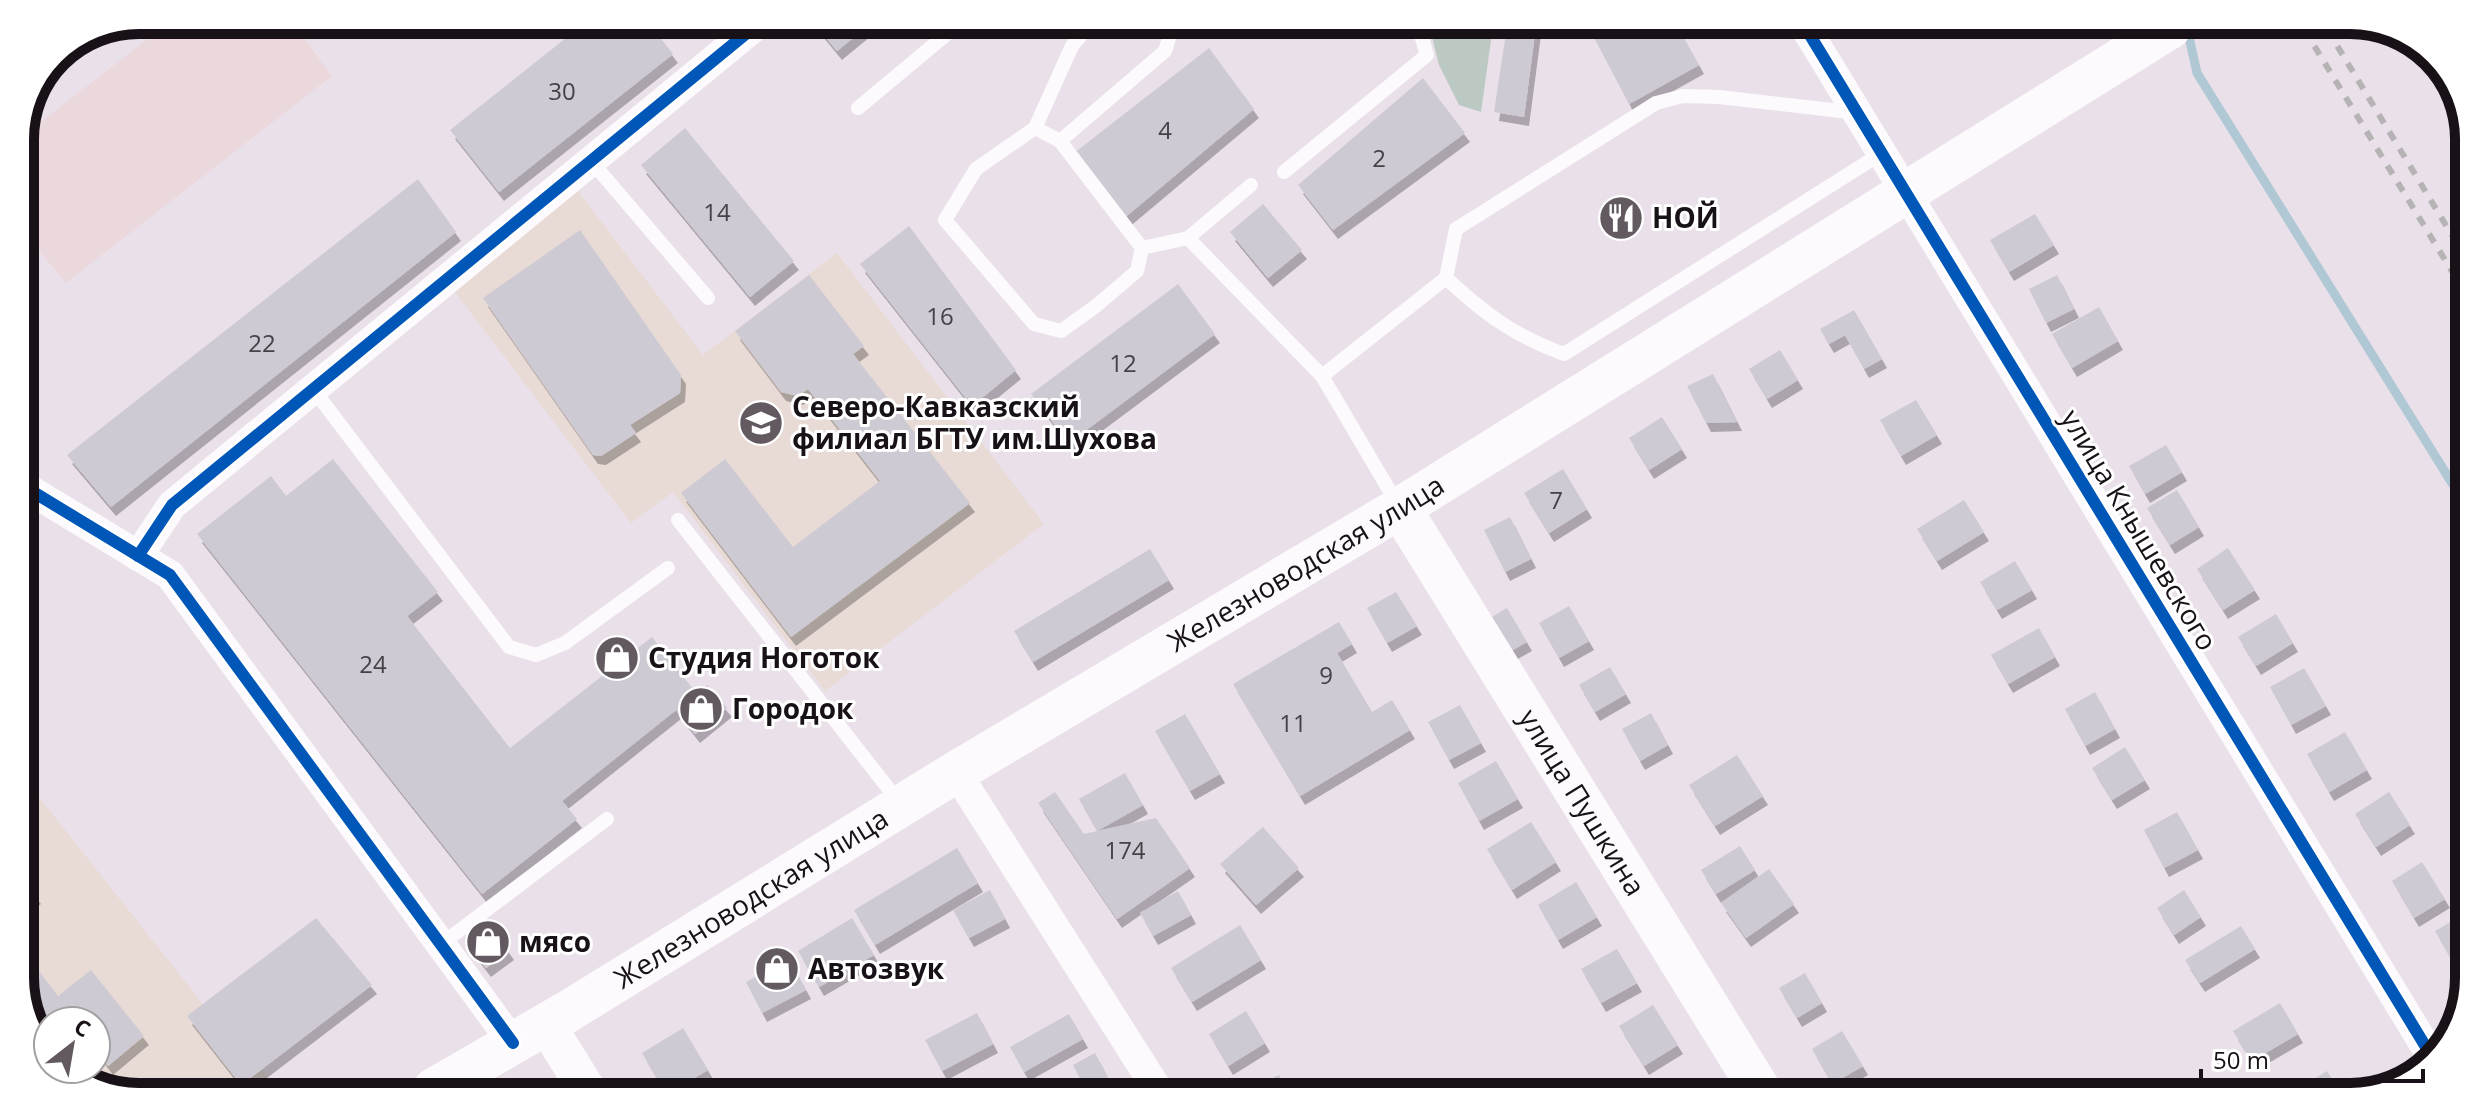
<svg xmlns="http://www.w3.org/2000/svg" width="2489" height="1117" font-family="'Open Sans',sans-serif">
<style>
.industrial{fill:#ebd8dc}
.education{fill:#e8dad5}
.forest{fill:#bbc9c2}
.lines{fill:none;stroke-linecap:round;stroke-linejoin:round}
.stream{stroke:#afc8d3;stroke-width:9}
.building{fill:#cecad3;filter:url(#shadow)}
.service{stroke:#fcfafc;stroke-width:14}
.minor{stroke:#fcfafc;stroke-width:30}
.tertiary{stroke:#fcfafc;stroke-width:38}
.secondary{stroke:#fcfafc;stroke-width:42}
.rail{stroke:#b6b3b5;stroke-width:6;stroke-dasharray:10 10;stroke-linecap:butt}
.cycleway-casing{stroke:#fff;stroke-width:17}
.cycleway{stroke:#0057b8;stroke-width:12}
.labels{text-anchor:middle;stroke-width:6;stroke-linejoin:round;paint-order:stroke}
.number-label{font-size:24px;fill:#464047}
.poi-label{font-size:28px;font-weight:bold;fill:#181117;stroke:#fff;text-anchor:start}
.street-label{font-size:28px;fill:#181117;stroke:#fff}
.rim{fill:none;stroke:#181117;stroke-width:10}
</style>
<defs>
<filter id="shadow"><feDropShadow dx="5" dy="9" stdDeviation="0" flood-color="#0004"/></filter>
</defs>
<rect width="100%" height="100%" fill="#eae0ea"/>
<polygon class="industrial" points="172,20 292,21 332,76 66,283 20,228 20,138"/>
<g class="education">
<polygon points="578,191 703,355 837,253 1044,524 825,691 673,492 631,523 451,287"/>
<polygon points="20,773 203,1004 187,1016 241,1085 262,1070 274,1087 93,1088 70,1069 96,1069 96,1021 48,1021 48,1051 40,1045 20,986"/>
</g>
<polygon class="forest" points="1429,25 1493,26 1481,112 1459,105 1439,65"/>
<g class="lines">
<polyline class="stream" points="2187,28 2197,73 2465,504"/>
</g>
<g class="building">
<polygon points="562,22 648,22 673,54 499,192 450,130 571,34"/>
<polygon points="814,23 871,23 837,51"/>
<polygon points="1507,26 1536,26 1524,117 1494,112"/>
<polygon points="1588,26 1677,26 1699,65 1629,104"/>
<polygon points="1209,48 1254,109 1122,220 1074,153"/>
<polygon points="1423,78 1465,133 1333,230 1298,185"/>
<polygon points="685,128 794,261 750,297 641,165"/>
<polygon points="418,179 456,232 111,507 67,455"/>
<polygon points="1263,204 1302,250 1268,278 1230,232"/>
<polygon points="2035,214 2054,245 2009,272 1990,240"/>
<polygon points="909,226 1016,370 972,406 860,264"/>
<polygon points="580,230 681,375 680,393 630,425 636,433 601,456 593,455 483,298"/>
<polygon points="20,269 29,280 20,286"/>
<polygon points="809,275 864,346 853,354 970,503 791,637 681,493 725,459 793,547 880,481 808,389 798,396 781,392 735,331"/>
<polygon points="2057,275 2074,309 2046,323 2029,289"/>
<polygon points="1178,284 1215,334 1069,443 1031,394"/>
<polygon points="2099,307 2118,341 2072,368 2052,334"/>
<polygon points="1854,310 1882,359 1864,369 1845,335 1829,344 1820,329"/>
<polygon points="1780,350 1798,380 1767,399 1749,369"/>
<polygon points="1713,374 1737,422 1706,423 1687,386"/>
<polygon points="1916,400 1937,435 1901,456 1880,420"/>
<polygon points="1662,417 1682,449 1649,470 1629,438"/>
<polygon points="2166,445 2182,472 2145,494 2129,466"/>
<polygon points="333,459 438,592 407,616 510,748 652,637 697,694 707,685 727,708 695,734 676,710 562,801 577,819 482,894 197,534 271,476 286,496"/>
<polygon points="1563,469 1587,509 1549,533 1524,493"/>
<polygon points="2177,490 2199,527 2170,545 2147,508"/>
<polygon points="1964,500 1984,532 1937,561 1917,529"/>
<polygon points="1510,517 1531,559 1505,572 1484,530"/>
<polygon points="2228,548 2255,590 2223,610 2197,569"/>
<polygon points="1150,549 1169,580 1033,662 1014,631"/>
<polygon points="2015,561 2032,590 1997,610 1980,582"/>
<polygon points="1396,592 1417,626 1387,643 1367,608"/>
<polygon points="1569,606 1589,641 1559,658 1539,623"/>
<polygon points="1507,608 1527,642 1511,651 1492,617"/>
<polygon points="2276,614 2293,643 2256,666 2238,637"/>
<polygon points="1339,622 1352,644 1337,653 1372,712 1392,700 1410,730 1300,796 1233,684"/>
<polygon points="2039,628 2055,657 2008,684 1991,655"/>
<polygon points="1610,667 1626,694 1595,712 1579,685"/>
<polygon points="2304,668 2326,706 2291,725 2270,687"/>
<polygon points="2095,692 2115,729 2085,746 2065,709"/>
<polygon points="1460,705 1481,743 1449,760 1428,722"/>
<polygon points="1651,713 1668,745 1640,761 1622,729"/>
<polygon points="1185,714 1220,774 1190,791 1155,731"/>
<polygon points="2345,732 2367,770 2329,792 2307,754"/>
<polygon points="2125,747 2145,780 2112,800 2092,768"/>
<polygon points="1737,755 1763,796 1715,826 1689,785"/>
<polygon points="1496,761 1518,799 1479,821 1458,783"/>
<polygon points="1125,773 1143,805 1097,831 1079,799"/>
<polygon points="1055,792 1084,834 1156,818 1190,868 1117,919 1038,803"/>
<polygon points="2389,792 2410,825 2376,847 2355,814"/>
<polygon points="2177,812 2198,850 2164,868 2144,830"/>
<polygon points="1531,822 1556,862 1512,890 1487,849"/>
<polygon points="1263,827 1299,868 1256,905 1220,864"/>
<polygon points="1740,846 1755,870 1716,894 1701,870"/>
<polygon points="957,848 978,883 875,945 854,910"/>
<polygon points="2422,862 2445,899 2414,918 2392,881"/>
<polygon points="1769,869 1794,904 1746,938 1721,903"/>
<polygon points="20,875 36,895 20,908"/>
<polygon points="1576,882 1597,917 1558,940 1538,905"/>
<polygon points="990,890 1005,919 969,938 953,910"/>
<polygon points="2184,890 2201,917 2174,935 2157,908"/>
<polygon points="1178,891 1191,915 1153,936 1140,913"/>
<polygon points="2461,916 2460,955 2452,960 2435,931"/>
<polygon points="316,918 372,985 241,1085 187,1016"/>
<polygon points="852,918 874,955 819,987 798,951"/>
<polygon points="489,923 509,951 486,968 465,941"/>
<polygon points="1240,925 1261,960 1192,1002 1171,968"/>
<polygon points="2241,926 2255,949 2200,983 2185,960"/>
<polygon points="20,946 58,996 91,970 144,1036 108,1066 96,1050 96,1021 72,1021 65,1011 53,1021 48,1021 48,1025 37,1035 20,986"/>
<polygon points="1617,949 1637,983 1601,1003 1581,969"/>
<polygon points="789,959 806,990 762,1013 746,982"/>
<polygon points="1805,973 1822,1003 1797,1018 1779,988"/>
<polygon points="2280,1003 2298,1034 2252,1061 2233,1031"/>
<polygon points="1653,1005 1678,1045 1644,1066 1619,1026"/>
<polygon points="1246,1011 1265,1043 1228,1066 1209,1034"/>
<polygon points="977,1013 993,1044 942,1071 925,1040"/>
<polygon points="1069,1014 1083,1039 1024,1072 1010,1047"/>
<polygon points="683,1028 708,1070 674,1090 664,1090 642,1053"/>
<polygon points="1842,1031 1863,1066 1832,1084 1812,1049"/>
<polygon points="1095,1053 1110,1082 1087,1092 1073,1065"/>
<polygon points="2327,1071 2344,1097 2296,1097 2293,1092"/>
<polygon points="1279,1075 1288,1093 1245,1092"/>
<polygon points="1888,1084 1894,1095 1869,1095"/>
</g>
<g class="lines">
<g class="service">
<polyline points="170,20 172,22"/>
<polyline points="858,108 960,23"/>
<polygon points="1035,128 1060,141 1142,248 1137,271 1096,306 1061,331 1034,324 945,220 976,169"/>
<polyline points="1035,128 1072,46 1091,24"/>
<polyline points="1060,141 1165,51 1172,29 1167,24"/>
<polyline points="591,161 708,298"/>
<polyline points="1284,172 1427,55 1418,25"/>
<polyline points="1188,238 1322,376 1398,505"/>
<polyline points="1142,248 1188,238 1251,185"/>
<path d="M1446,278C1486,315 1513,335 1564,354L1882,153"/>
<polyline points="1322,376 1446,278 1456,229 1656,103 1683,96 1719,97 1858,113"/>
<polyline points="313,389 509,647 536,655 565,643 668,568"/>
<polyline points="678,520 899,802"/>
<polyline points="440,945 607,819"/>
</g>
<g class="minor">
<polyline points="1805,27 2432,1057"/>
<polyline points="20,484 170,575 513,1043"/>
<polyline points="138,556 172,505 759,23"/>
<polyline points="956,772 1159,1092"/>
</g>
<polyline class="tertiary" points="546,1024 587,1090"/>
<g class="secondary">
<path id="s1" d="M1400,508L1763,1095"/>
<path id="s2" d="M434,1089L567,1012L956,772L1400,508L2170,28"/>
</g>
<g class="rail">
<polyline points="2304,29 2467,296"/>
<polyline points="2327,29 2467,260"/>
</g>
<g class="cycleway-casing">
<g id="cycleway">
<polyline points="1805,27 2432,1057"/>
<polyline points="20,484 170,575 513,1043"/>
<polyline points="138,556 172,505 759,23"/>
</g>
</g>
<use href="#cycleway" class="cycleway"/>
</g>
<defs>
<g id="restaurant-disc" transform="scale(2.3)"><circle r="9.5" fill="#625961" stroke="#fff"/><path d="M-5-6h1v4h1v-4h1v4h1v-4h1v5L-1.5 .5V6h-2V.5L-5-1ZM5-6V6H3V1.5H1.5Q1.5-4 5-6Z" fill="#fff"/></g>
<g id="university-disc" transform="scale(2.3)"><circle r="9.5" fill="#625961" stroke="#fff"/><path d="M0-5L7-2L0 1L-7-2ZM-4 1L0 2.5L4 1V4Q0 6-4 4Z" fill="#fff"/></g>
<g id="shop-disc" transform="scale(2.3)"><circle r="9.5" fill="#625961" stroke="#fff"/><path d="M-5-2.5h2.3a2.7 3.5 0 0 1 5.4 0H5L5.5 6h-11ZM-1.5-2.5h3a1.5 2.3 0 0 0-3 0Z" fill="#fff"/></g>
</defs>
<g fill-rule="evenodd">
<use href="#restaurant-disc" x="1621" y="218"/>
<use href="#university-disc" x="761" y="423"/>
<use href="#shop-disc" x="617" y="658"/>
<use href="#shop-disc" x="701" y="709"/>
<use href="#shop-disc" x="488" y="942"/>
<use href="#shop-disc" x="777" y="969"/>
</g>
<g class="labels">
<g class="number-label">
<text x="562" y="100">30</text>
<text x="1165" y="139">4</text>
<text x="1379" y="167">2</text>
<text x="717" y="221">14</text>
<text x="940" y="325">16</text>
<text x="262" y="352">22</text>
<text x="1123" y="372">12</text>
<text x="1556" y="509">7</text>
<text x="373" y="673">24</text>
<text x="1326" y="684">9</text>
<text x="1293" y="732">11</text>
<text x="1125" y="859">174</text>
</g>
<g class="poi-label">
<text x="1652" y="228">НОЙ</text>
<text x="792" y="417">Северо-Кавказский<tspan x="792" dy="32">филиал БГТУ им.Шухова</tspan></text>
<text x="648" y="668">Студия Ноготок</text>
<text x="732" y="719">Городок</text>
<text x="519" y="952">мясо</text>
<text x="808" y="979">Автозвук</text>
</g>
<g class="street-label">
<text transform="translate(2139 530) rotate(59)" y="10">улица Кнышевского</text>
<text dy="10" stroke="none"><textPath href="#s2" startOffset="1018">Железноводская улица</textPath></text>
<text dy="10" stroke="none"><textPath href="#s1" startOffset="346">улица Пушкина</textPath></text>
<text dy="10" stroke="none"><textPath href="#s2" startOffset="370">Железноводская улица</textPath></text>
</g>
</g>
<path d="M0 0H2489V1117H0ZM139 34H2350A105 105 0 0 1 2455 139V978A105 105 0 0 1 2350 1083H139A105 105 0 0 1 34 978V139A105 105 0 0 1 139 34Z" fill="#fff" fill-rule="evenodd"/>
<path class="rim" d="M139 34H2350A105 105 0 0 1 2455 139V978A105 105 0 0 1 2350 1083H139A105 105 0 0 1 34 978V139A105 105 0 0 1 139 34Z"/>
<g transform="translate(72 1045) rotate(31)"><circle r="38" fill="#ffffff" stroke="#a3a0a2" stroke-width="2"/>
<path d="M0-6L14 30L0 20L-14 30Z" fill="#625961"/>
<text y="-12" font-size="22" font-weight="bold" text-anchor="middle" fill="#181117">С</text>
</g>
<path d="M2201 1069v12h222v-12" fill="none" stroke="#181117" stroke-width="4"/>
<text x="2213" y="1069" font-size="24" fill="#181117" stroke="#ffffff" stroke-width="6" paint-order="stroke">50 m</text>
</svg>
